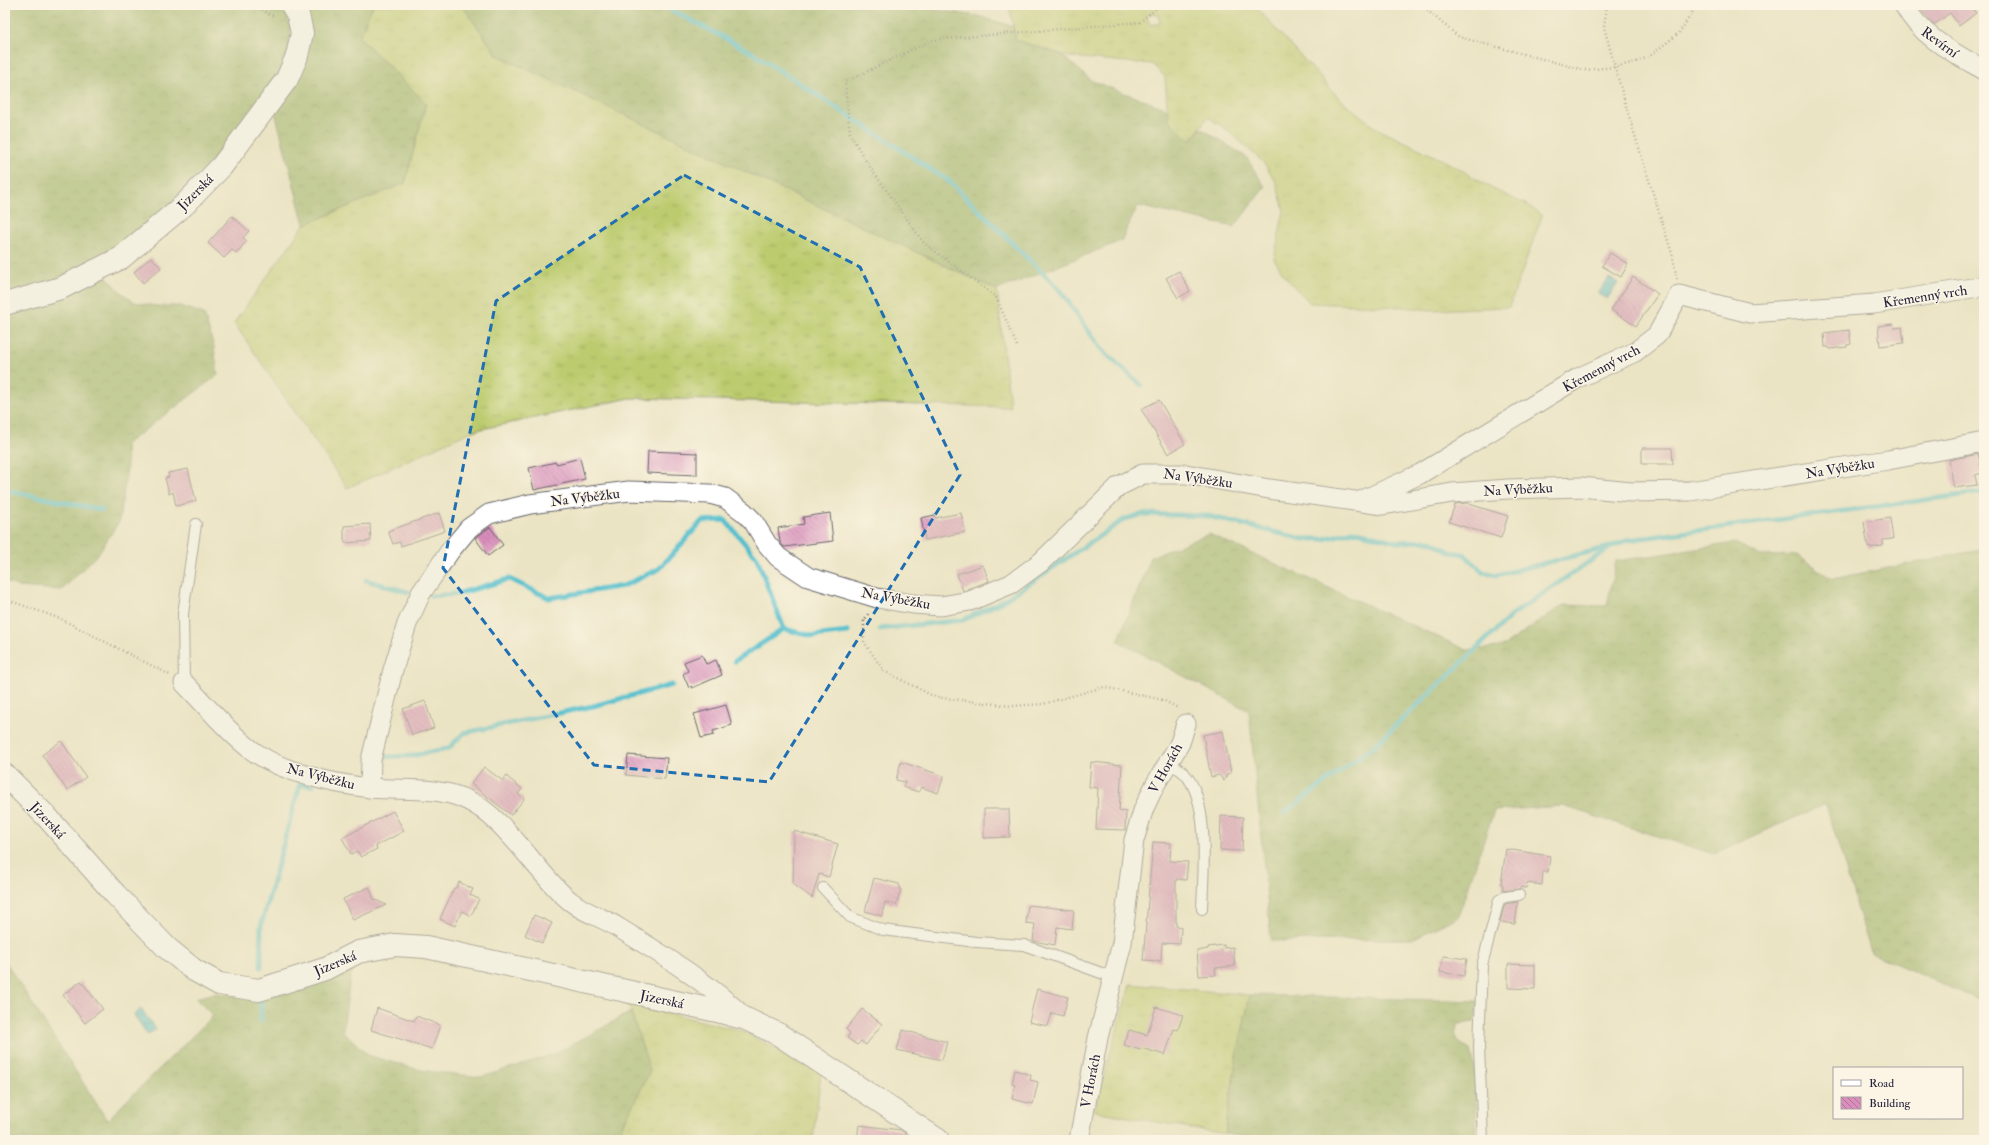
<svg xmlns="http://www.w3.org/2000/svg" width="1989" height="1145" font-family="'IM FELL Double Pica',serif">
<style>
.grass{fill:url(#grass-tufts);stroke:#6f7654;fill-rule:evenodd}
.forest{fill:url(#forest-crowns);stroke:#5c684e}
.water{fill:url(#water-waves);stroke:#3a7084}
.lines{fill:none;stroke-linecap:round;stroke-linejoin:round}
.stream{stroke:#53bfcd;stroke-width:5}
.building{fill:url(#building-back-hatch)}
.service-casing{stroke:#68666b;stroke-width:12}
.minor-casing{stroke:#68666b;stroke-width:21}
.tertiary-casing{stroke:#68666b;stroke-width:24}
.path{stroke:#68666b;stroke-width:2.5;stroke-dasharray:1 3;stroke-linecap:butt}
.service{stroke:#fff;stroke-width:10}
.minor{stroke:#fff;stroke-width:19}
.tertiary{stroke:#fff;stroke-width:22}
.marked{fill:none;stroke:#1f6fb2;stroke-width:3;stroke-dasharray:8 5;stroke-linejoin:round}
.labels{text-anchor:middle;stroke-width:3;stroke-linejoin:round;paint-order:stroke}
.street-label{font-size:14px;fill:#22223b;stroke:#fcf5e5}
</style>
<defs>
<pattern id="grass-tufts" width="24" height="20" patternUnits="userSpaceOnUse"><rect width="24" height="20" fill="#bccb6d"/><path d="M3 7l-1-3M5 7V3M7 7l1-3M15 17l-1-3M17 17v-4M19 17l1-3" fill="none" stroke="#a1ae5f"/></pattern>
<pattern id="forest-crowns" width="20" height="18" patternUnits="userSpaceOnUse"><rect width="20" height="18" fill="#95af60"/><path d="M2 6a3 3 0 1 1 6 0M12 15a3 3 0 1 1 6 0" fill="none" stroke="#798e50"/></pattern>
<pattern id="water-waves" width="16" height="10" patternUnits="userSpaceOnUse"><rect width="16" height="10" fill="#53bfcd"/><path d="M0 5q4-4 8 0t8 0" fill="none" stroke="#449ba8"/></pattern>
<pattern id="building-back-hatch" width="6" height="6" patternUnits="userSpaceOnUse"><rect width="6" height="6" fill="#d98ebc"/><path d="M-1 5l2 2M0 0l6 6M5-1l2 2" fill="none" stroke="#b0749a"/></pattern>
</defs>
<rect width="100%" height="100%" fill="#fcf5e5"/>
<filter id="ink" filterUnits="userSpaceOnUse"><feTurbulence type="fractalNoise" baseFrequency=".025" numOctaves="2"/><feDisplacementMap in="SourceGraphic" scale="8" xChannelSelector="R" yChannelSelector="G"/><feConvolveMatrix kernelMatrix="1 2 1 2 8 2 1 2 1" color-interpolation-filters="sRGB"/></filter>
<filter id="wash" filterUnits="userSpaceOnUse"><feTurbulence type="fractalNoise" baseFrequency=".012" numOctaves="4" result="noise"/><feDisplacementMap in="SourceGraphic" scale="16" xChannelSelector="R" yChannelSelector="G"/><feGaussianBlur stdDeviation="0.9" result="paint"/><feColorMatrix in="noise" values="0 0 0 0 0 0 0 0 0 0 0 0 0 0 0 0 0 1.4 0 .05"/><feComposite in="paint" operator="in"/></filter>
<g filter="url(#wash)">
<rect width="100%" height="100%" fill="#ebe4c4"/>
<g class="grass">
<polygon points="373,5 462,5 497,55 997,290 1010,407 630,398 472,431 347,488 234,323 304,225 405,183 426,103 359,37"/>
<path d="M1009,5H1254L1340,99L1376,128L1453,165L1491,188L1529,206L1542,216L1509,307L1431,310L1403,307L1310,303L1286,278L1274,259L1284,210L1276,182L1263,162L1230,132L1208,117L1190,141L1168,119L1165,77L1152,64L1070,57L1016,40ZM1151,13L1158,15L1160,23L1150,25L1147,17Z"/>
<polygon points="1130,984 1250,995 1236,1061 1225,1134 1094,1111"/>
<polygon points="628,1003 742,1031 821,1072 813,1140 615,1140 650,1071"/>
</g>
<g class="forest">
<polygon points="5,5 280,5 288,19 291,33 287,53 278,74 214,159 177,197 115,249 57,279 5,293"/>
<polygon points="304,5 373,5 359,37 426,103 405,183 304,225 275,112"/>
<polygon points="462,5 903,5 978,16 1013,26 1016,40 1062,55 1092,81 1168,109 1168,119 1190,141 1201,128 1246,157 1265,187 1234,227 1138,206 1121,241 997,290 497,55"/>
<polygon points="106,276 121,292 134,302 155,306 181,306 204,314 214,347 218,375 126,444 127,469 119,522 98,554 62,590 19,587 5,581 5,314"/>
<polygon points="1209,534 1467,650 1502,647 1563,605 1607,606 1616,561 1735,543 1761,556 1797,555 1832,579 1984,549 1984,1002 1871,953 1826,804 1713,854 1563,806 1494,811 1458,917 1412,939 1271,941 1249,711 1118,641 1151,557"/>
<polygon points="5,961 107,1120 213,1016 195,998 216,993 259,1000 329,978 356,964 350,978 343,1031 368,1055 420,1070 481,1077 552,1055 631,1012 650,1071 615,1140 5,1140"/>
<polygon points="1250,995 1480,1001 1474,1022 1459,1024 1455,1034 1457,1041 1470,1050 1475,1067 1477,1140 1265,1140 1225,1134 1236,1061"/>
</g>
<g class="water">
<polygon points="1609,278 1618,283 1607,299 1598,294"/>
<polygon points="141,1009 156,1029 148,1035 134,1015"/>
</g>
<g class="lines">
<g class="stream">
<polyline points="662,5 753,53 950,182 1060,290 1102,350 1141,385"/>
<polyline points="5,490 102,510"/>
<polyline points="366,580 408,592"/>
<polyline points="431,596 457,594 509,579 549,598 623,586 659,569 702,521 725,520 757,558 784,629 813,636 848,632"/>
<polyline points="880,629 963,620 1003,601 1125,519 1144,514 1208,516 1303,539 1324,539 1353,531 1398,542 1431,541 1450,552 1464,554 1483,572 1497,575 1610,547 1628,540 1984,492"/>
<polyline points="735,661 784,629"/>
<polyline points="379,757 411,756 449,748 464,733 593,706 672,685"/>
<polyline points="1284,813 1373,747 1512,615 1608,549"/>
<polyline points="261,967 261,926 300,784 313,786"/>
<polyline points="261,1001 261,1021"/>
</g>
</g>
<g id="blocks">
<g class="building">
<polygon points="1917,5 1970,5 1976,13 1959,26 1950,13 1934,25"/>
<polygon points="232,216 249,231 243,238 247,241 236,253 232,250 224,258 208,243"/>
<polygon points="1610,253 1628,264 1621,277 1602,266"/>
<polygon points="151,257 161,268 143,283 134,272"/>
<polygon points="1179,271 1190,291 1178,298 1166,278"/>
<polygon points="1633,277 1658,294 1636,326 1611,310"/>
<polygon points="1893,324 1894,328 1902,327 1904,343 1880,346 1878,326"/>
<polygon points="1849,330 1851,344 1847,345 1847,347 1830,349 1829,347 1825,347 1824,333"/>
<polygon points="1159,400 1185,444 1168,454 1141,409"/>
<polygon points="1642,448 1672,448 1673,464 1642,464"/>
<polygon points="648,451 697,453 697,475 647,473"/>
<polygon points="1978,454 1982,473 1975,475 1977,485 1954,488 1949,460"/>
<polygon points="580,458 585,479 534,490 529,468 556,462 557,464"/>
<polygon points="188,469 196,501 176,506 173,492 169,494 165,478 169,477 168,473"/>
<polygon points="1466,503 1508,516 1501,538 1449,522 1455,504"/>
<polygon points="439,513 445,531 401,546 400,542 393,544 388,531"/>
<polygon points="830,513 833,541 784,547 780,542 778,528 804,524 803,517"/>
<polygon points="961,513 965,532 925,540 921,518 935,515 935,518"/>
<polygon points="1890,518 1893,539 1883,540 1883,546 1868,548 1864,522"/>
<polygon points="370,524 371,541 345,543 345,541 344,541 344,526"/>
<polygon points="490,527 503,545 488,556 475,538"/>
<polygon points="983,565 989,581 963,591 957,574"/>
<polygon points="702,655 706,664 716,660 722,675 692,688 691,686 689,688 683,674 688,671 684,662"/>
<polygon points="425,701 434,728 412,735 403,709"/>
<polygon points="726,705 732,725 713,731 714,735 701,738 694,714"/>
<polygon points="1223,731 1231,773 1227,774 1224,781 1219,775 1211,777 1203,735"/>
<polygon points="61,741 86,777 67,790 42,755"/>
<polygon points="628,755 667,758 665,779 626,775"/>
<polygon points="901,762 944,776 938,793 921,787 919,792 903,787 905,782 896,780"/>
<polygon points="1091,762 1122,765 1119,811 1126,812 1125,830 1096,829 1098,788 1089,787"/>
<polygon points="484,767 503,781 506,776 522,789 518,794 524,799 511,815 471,784"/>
<polygon points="984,809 1009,809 1010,837 984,838"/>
<polygon points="393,811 404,831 376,846 377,849 361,857 357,851 351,854 342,838"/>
<polygon points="1221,816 1243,817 1242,851 1220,850"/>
<polygon points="794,831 838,844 829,877 819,874 812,898 793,884"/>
<polygon points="1153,842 1171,843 1170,861 1188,862 1186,880 1176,879 1176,926 1181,927 1180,944 1162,943 1161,961 1143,960"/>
<polygon points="1506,849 1550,856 1548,872 1543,871 1542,885 1527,883 1526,888 1520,887 1519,889 1503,891 1503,885 1501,884"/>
<polygon points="874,878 899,884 901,890 896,905 885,902 882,916 865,911"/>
<polygon points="459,882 473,889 470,895 479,899 471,916 462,911 455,926 440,919 454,888 456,888"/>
<polygon points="369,887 374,899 386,905 353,920 343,899"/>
<polygon points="1518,902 1515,924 1500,922 1505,904"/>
<polygon points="1028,905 1074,910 1072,929 1057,927 1055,945 1033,941 1035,924 1026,923"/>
<polygon points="534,915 552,923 542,943 525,935"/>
<polygon points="1224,945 1224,948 1233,947 1235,966 1215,968 1216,975 1199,976 1197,951 1208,949 1208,947"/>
<polygon points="1443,956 1467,959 1464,976 1440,972"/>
<polygon points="1508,964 1535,965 1535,989 1508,988"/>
<polygon points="81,981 103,1009 85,1023 63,995"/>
<polygon points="1037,989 1068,997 1063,1016 1052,1013 1048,1026 1029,1022"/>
<polygon points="1156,1007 1183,1015 1178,1030 1174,1029 1165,1055 1141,1048 1140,1050 1124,1045 1129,1030 1147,1035"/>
<polygon points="377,1008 414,1021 416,1016 440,1025 432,1049 371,1030"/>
<polygon points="862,1009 882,1024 866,1045 861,1041 857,1045 847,1038 850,1033 846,1029"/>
<polygon points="903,1030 947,1042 942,1060 897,1050"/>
<polygon points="1015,1070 1031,1075 1030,1080 1038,1082 1033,1104 1012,1099 1015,1085 1012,1084"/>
<polygon points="859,1125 901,1130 906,1134 906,1140 857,1140"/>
</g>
</g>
</g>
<g filter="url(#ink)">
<use href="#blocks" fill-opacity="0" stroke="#68666b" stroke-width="1"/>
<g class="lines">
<g class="service-casing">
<g id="service">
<polyline points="184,683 183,614 196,524"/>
<path d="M1168,765C1171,766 1176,767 1179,769C1212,791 1203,875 1202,909"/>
<polyline points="823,888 850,917 883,930 976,942 1024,945 1115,978"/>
<polyline points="1483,1140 1479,1047 1482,965 1499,900 1505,897 1519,895"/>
</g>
</g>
<g class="minor-casing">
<g id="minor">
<path d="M1904,5C1921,37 1954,53 1984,70"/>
<polyline points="1363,500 1420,474 1578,378 1635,352 1657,335 1679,295 1750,313 1874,304 1984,286"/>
<path d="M184,683C204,703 227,731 249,748C279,772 333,784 371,788C402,791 435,786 465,799C501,814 532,865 561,893C581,913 597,914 619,928C663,955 709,983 746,1019"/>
<polyline points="370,788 371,760 393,670 407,624 421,593 450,551 469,528 489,514 530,504 629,491 710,494 725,498 744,512 753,521 767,544 778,557 808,577 877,598 913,604 941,606 970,601 1011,584 1041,562 1119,486 1143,474 1186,474 1269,489 1383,505 1452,493 1508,489 1581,487 1631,492 1690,491 1888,460 1984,442"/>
<polyline points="1079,1140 1098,1038 1122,943 1134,840 1144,808 1155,785 1180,743 1186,724"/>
</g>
</g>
<g class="tertiary-casing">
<g id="tertiary">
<polyline points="5,304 61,288 121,258 184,205 222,166 287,79 297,56 302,33 298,15 292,5"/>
<polyline points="5,775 47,817 116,895 167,948 194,970 219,984 259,990 325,969 358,952 395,945 426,947 717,1011 746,1019 778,1034 938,1140"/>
</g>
</g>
<g class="path">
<polyline points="255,5 270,15 275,15"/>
<polyline points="1421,5 1459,37 1584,70 1615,67 1636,62 1650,56 1679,33 1697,5"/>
<polyline points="1607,5 1604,27 1627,110 1673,257 1677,279"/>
<polyline points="1017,346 996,297 924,243 869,166 850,134 845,82 932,40 1140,22 1160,5"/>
<polyline points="5,599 61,619 170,675"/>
<polyline points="868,614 864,621 864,642 884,671 935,697 1012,706 1043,704 1104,687 1163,700 1178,708"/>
</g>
<use href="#service" class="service"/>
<use href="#minor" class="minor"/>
<use href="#tertiary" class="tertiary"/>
</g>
</g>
<path d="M0 0H1989V1145H0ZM684,175L860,267L960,475L769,782L594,765L443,568L496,301Z" fill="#ebe4c4" fill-opacity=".55" fill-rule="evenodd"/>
<path class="marked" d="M684,175L860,267L960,475L769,782L594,765L443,568L496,301Z"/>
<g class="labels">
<g class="street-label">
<text transform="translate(1940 42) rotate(36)" y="5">Revírní</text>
<text transform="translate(195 192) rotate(-45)" y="5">Jizerská</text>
<text transform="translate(1925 296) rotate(-9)" y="5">Křemenný vrch</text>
<text transform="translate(1601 368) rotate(-28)" y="5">Křemenný vrch</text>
<text transform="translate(1840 468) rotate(-9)" y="5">Na Výběžku</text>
<text transform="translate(1198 478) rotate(8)" y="5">Na Výběžku</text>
<text transform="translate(1518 489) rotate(-3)" y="5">Na Výběžku</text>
<text transform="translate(585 497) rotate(-7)" y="5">Na Výběžku</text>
<text transform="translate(896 598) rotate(10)" y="5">Na Výběžku</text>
<text transform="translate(1165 768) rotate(-61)" y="5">V Horách</text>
<text transform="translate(321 776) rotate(14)" y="5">Na Výběžku</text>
<text transform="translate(48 820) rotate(47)" y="5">Jizerská</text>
<text transform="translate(335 963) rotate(-23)" y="5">Jizerská</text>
<text transform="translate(662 999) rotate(12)" y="5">Jizerská</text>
<text transform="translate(1090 1081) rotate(-79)" y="5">V Horách</text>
</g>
</g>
<rect width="1989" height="1145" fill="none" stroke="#fcf5e5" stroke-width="20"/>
<rect x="1833" y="1067" width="130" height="52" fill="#fcf5e5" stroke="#a5a1a1"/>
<rect x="1841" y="1080" width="20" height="6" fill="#ffffff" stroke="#a5a1a1"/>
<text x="1869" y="1087" font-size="12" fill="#22223b">Road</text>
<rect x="1841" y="1097" width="20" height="12" fill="url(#building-back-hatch)" stroke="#a5a1a1"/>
<text x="1869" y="1107" font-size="12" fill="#22223b">Building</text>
</svg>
